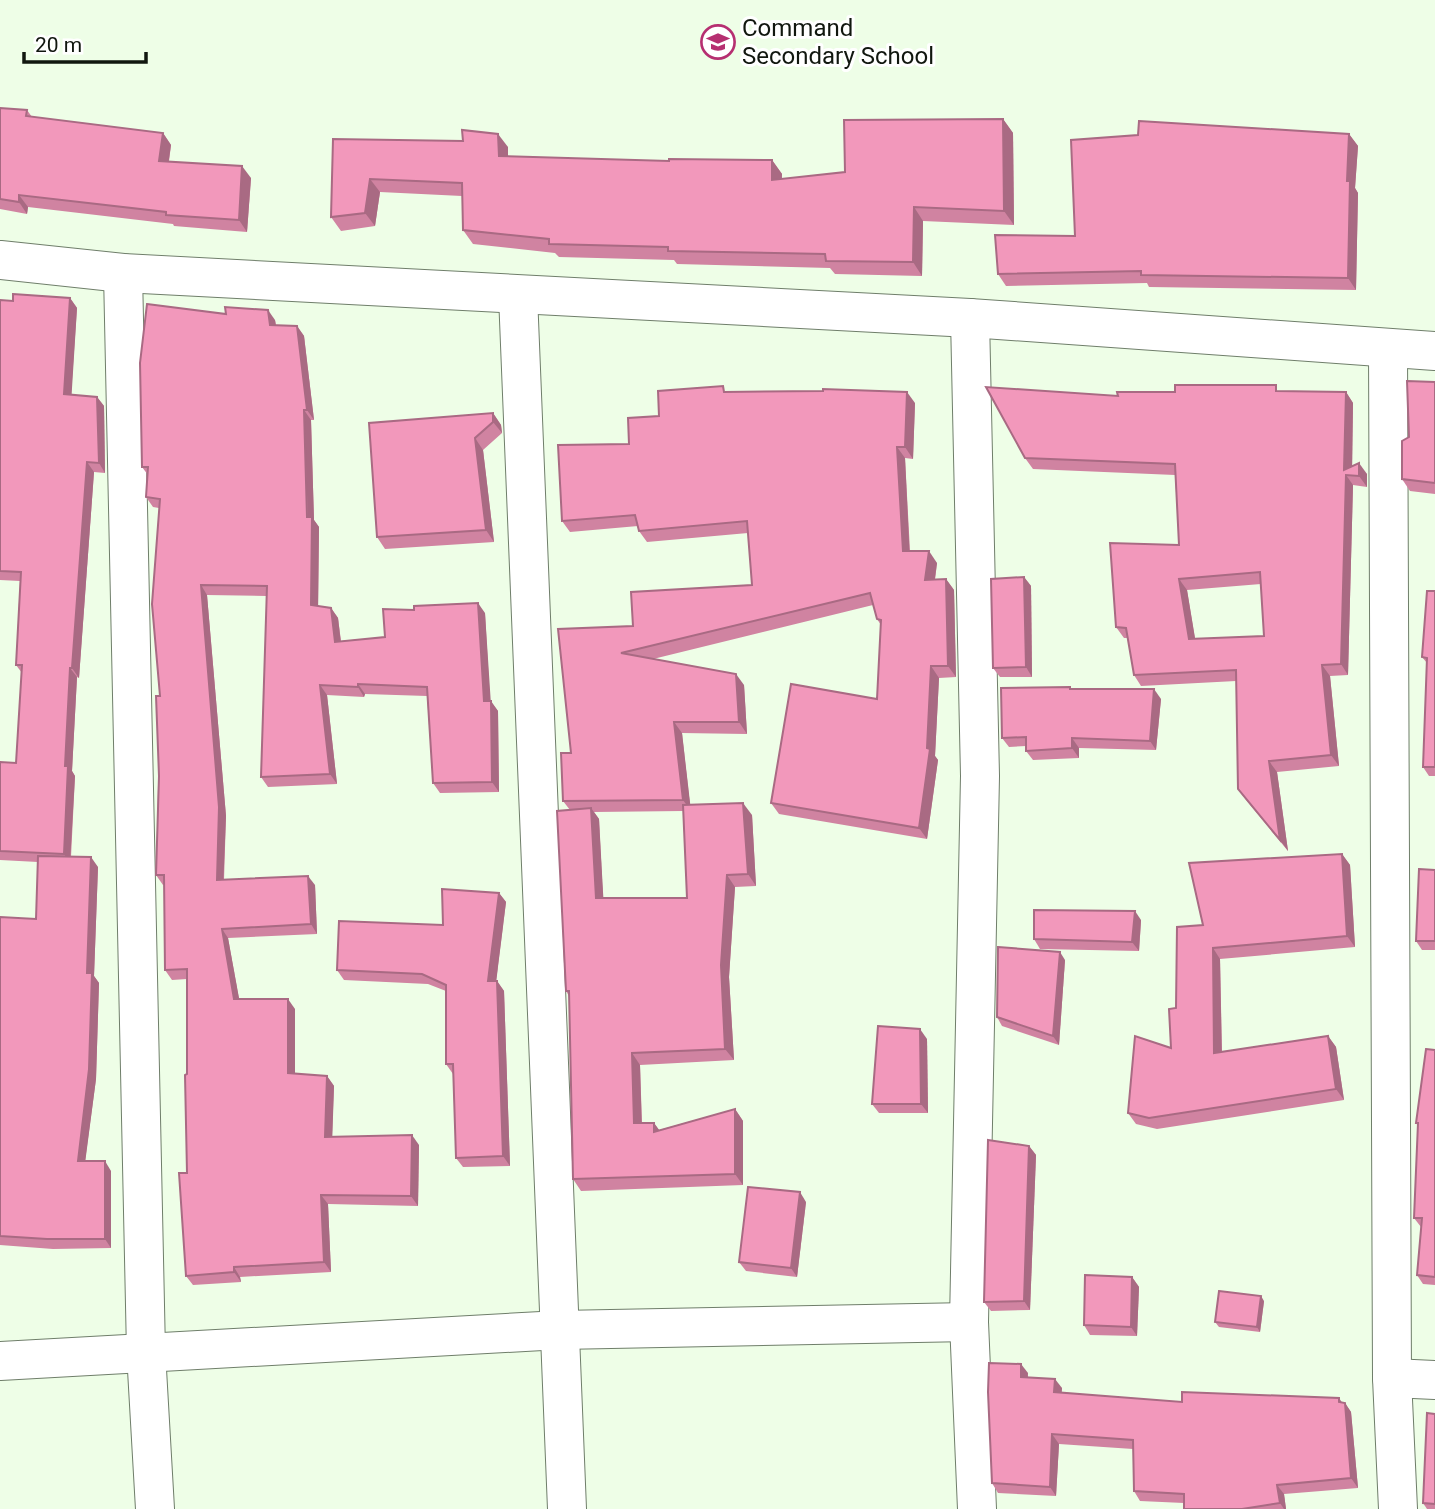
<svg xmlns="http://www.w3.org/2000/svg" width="1435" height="1509" font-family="Roboto,sans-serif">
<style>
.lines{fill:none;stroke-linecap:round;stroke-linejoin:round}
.street-casing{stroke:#6f7e6a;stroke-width:40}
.street{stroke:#fff;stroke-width:38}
.wall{fill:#d083a1;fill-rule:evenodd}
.shaded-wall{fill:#a96a83}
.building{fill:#f298bb;stroke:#a96a83;stroke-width:2;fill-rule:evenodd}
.labels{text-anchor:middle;stroke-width:6;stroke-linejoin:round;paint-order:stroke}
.poi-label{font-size:24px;fill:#11170f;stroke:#fff;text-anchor:start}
</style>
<rect width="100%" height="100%" fill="#eefee7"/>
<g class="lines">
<g class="street-casing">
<g id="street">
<polyline points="0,260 123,273 970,318 1435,351"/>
<polyline points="123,273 146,1352 155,1509"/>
<polyline points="518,295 567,1509"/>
<polyline points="970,318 980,776 969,1322 977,1509"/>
<polyline points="1388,349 1392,1378 1398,1509"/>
<polyline points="0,1361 560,1330 969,1322"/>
<polyline points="1392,1378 1435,1380"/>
</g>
</g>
<use href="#street" class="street"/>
</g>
<g class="wall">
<polygon points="0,108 27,110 32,117 163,133 171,145 169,161 251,178 247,232 174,226 173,224 28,207 27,214 0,209"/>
<polygon points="1003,119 1013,133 1014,225 923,221 922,276 835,274 830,268 677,264 674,260 559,257 555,253 473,244 463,230 462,196 380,192 375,226 341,231 331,217 333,139 463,141 508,147 508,156 669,161 772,160 782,174 782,179 845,172"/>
<polygon points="1349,134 1358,146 1355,188 1358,193 1356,290 1149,287 1147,283 1006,286 998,274 1075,236"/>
<polygon points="70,298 77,308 71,395 97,397 104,406 105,473 94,472 79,678 77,677 72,771 75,776 71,857 98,867 94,976 99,983 96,1079 85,1161 111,1171 111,1248 53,1249 0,1245 0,917 36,919 38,862 0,860 0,762 16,763 22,673 16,665 20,581 0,580 0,300 13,301"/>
<polygon points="275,320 276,325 297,326 304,336 314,420 311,420 314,520 319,527 318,606 331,608 338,618 341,641 385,637 485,613 490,701 498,711 499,792 440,793 433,783 427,696 365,694 364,697 327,695 337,784 268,787 261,777 267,596 207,595 226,816 224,880 315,885 317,934 228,938 239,999 295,1009 295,1074 327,1076 334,1086 332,1136 419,1145 418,1206 328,1204 331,1272 240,1277 241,1282 193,1285 186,1276 187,979 172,980 165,970 164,885 163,885 156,875 160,696 159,508 153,507 146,497 148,475 142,467"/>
<polygon points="1435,382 1435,494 1410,491 1402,479 1409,437"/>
<path d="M1279,391L1346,392L1353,403L1352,466L1367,474V487L1353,485L1348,675L1330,676L1339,766L1277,772L1288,851L1246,800L1238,789L1236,681L1141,686L1134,675L1128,638H1124L1116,627L1179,545L1175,475L1033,469L1025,458L1118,396ZM1261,584L1264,636L1195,639L1187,590Z"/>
<path d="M727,392L915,403L913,459L905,458L910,551L937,563L935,580L946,579L954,590L956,677L939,678L935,756L938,760L927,839L779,814L771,803L877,699L881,625L877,619L873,605L653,659L744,685L747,734L682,733L690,805L752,815L756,886L735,887L729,977L734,1060L640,1065L642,1123H654L659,1130L735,1109L743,1121V1185L581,1191L573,1179L569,996L566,991L570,810L563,801L571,753L633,626L752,585L748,533L647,542L639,531L638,526L570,532L562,521L629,444L659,416ZM683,811L687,898H603L599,819L594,812Z"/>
<polygon points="493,413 501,425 502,433 483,450 494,542 385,549 377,537"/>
<polygon points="1024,577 1031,586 1032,677 1000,677 993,668"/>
<polygon points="1435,591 1435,776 1429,776 1423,767 1427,663 1422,657"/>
<polygon points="1071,689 1161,699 1156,750 1079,748 1079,758 1033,760 1026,751 1026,746 1009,747 1002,738"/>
<polygon points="1342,854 1350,865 1355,947 1220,959 1222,1052 1328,1036 1336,1047 1344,1100 1157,1129 1136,1124 1128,1113 1171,1048 1176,1008 1203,925"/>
<polygon points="1435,870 1435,950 1422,950 1416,941"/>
<polygon points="499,893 506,902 496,981 497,981 504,991 510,1166 463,1167 456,1158 453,1074 446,1064 446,991 428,984 344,980 337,970 443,925"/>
<polygon points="1141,920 1139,951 1040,949 1034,939"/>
<polygon points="1065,960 1059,1045 1002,1026 997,1017"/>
<polygon points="927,1039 928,1113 879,1113 872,1104"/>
<polygon points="1435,1050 1435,1285 1423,1284 1417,1275 1421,1227 1414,1218 1418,1126 1416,1123"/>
<polygon points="1029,1146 1036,1155 1030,1310 991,1311 984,1302"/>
<polygon points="806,1202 797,1277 746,1271 739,1262"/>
<polygon points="1132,1277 1139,1287 1137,1336 1090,1335 1084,1325"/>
<polygon points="1264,1301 1260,1332 1219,1327 1215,1322"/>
<polygon points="1028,1373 1028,1377 1062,1388 1061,1393 1182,1402 1345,1403 1351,1412 1358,1488 1284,1494 1286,1509 1184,1509 1184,1503 1140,1501 1134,1491 1133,1449 1059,1444 1056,1496 998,1493 992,1483"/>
<polygon points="1435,1414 1435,1509 1427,1509 1423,1503"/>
</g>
<g class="shaded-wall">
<polygon points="1003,119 1013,133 1014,225 1004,211"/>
<polygon points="163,133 171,145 167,173 159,161"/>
<polygon points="498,134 508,147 508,169 499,156"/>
<polygon points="1349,134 1358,146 1355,188 1358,193 1356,290 1348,278 1347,181"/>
<polygon points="772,160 782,174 781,193 772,180"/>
<polygon points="242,166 251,178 247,232 239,220"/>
<polygon points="370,179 380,192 375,226 365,213"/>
<polygon points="19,195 28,207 27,214 19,202"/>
<polygon points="914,207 923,221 922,276 913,262"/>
<polygon points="70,298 77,308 71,404 64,394"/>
<polygon points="268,310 275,320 277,334 270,325"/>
<polygon points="297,326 304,336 314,420 307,410"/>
<polygon points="907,392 915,403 913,459 905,447"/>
<polygon points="1346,392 1353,403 1352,475 1344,470"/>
<polygon points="97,397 104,406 105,473 99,463"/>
<polygon points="304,410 311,420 314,520 319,527 318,615 311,605"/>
<polygon points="493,413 501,425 502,433 493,422"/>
<polygon points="475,438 483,450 494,542 486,530"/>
<polygon points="897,447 905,458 910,562 903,551"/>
<polygon points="87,462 94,472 79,678 72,668"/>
<polygon points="1359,463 1367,474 1367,487 1359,476"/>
<polygon points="1346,475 1353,485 1348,675 1341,664"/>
<polygon points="929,551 937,563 933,592 925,580"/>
<polygon points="1024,577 1031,586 1032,677 1026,667"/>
<polygon points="946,579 954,590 956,677 948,666"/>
<polygon points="1179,579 1187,590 1197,650 1189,639"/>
<polygon points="201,585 207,595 226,816 223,890 217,880"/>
<polygon points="478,603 485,613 491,705 491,701 498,711 499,792 492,782 484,701"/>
<polygon points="331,608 338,618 342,652 335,642"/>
<polygon points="1322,665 1330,676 1339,766 1331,755"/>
<polygon points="931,666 939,678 935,756 938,760 927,839 919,828 927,748"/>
<polygon points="70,668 77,677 72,771 75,776 70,863 64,854 65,766"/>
<polygon points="736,674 744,685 747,734 739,722"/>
<polygon points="358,684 365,694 364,697 358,687"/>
<polygon points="320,685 327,695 337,784 330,774"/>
<polygon points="1154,689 1161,699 1156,750 1150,741"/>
<polygon points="674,722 682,733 691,811 683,800"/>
<polygon points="1072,738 1079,748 1079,758 1072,748"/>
<polygon points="1269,761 1277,772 1288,851 1280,840"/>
<polygon points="743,803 752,815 756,886 748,874"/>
<polygon points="591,808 599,819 604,910 596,898"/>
<polygon points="1342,854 1350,865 1355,947 1347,936"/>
<polygon points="91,857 98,867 94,976 99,983 96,1079 84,1171 78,1161 87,973"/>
<polygon points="727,875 735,887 729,977 734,1060 725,1049 721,965"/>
<polygon points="308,876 315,885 317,934 311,924"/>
<polygon points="499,893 506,902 495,991 488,981"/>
<polygon points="1135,911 1141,920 1139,951 1132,942"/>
<polygon points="222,929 228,938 241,1009 234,999"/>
<polygon points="1213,948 1220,959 1222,1064 1214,1053"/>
<polygon points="1060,952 1065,960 1059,1045 1053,1036"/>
<polygon points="497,981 504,991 510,1166 503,1156"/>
<polygon points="288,999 295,1009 295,1083 288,1073"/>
<polygon points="920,1029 927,1039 928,1113 921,1104"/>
<polygon points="1328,1036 1336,1047 1344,1100 1336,1089"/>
<polygon points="632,1053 640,1065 642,1135 634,1123"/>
<polygon points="327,1076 334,1086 332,1146 325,1137"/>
<polygon points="735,1109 743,1121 743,1185 735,1174"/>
<polygon points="654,1123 662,1134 654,1132"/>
<polygon points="412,1135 419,1145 418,1206 411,1196"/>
<polygon points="1029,1146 1036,1155 1030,1310 1024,1301"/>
<polygon points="105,1161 111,1171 111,1248 105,1239"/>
<polygon points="800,1192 806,1202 797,1277 791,1268"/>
<polygon points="321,1195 328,1204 331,1272 324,1262"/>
<polygon points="234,1267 240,1277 241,1282 234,1272"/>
<polygon points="1132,1277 1139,1287 1137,1336 1131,1327"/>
<polygon points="1261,1296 1264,1301 1260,1332 1257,1327"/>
<polygon points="1021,1364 1028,1373 1027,1386 1021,1377"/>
<polygon points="1055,1379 1062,1388 1061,1402 1054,1392"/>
<polygon points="1339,1398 1345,1407 1345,1403 1351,1412 1358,1488 1351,1478"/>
<polygon points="1052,1434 1059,1444 1056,1496 1050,1487"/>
<polygon points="1277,1485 1284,1494 1286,1509 1284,1509 1280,1503"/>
</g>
<g class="building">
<polygon points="0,108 27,110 26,116 163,133 159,161 242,166 239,220 166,215 166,212 19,195 19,202 0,199"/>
<polygon points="1003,119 1004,211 914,207 913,262 826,261 825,254 668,251 668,247 549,244 549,239 463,230 462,183 370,179 365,213 331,217 333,139 463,141 462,130 498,134 499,156 669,161 669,159 772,160 772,180 845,172 844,120"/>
<polygon points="1139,121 1349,134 1347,181 1350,181 1348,278 1141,275 1141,271 998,274 995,235 1075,236 1071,140 1138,135"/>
<polygon points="13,294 70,298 64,394 97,397 99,463 87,462 72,668 70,668 65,766 68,766 64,854 0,851 0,762 16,763 22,665 16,665 21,572 0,571 0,300 13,301"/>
<polygon points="147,304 226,314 225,307 268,310 270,325 297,326 307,410 304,410 307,517 312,517 311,605 331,608 335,642 385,637 383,609 414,610 414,606 478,603 484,701 491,701 492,782 433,783 427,687 358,684 358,687 320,685 330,774 261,777 267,586 201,585 219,807 217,880 308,876 311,924 222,929 234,999 288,999 288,1073 327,1076 325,1137 412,1135 411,1196 321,1195 324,1262 234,1267 234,1272 186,1276 179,1173 187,1173 185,1075 187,1074 187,969 165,970 164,875 156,875 159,776 156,696 160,696 152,604 160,499 146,497 148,467 142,467 140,363"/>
<polygon points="1407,381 1435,382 1435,483 1402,479 1402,441 1409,437"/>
<path d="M1175,385H1276V391L1346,392L1344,470L1359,463V476L1346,475L1341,664L1322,665L1331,755L1269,761L1280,840L1238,789L1236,670L1134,675L1126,628L1116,627L1110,543L1179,545L1175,464L1025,458L986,387L1118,396L1117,392H1175ZM1260,572L1264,636L1189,639L1179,579Z"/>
<polygon points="723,386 724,392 823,391 823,389 907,392 905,447 897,447 903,551 929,551 925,580 946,579 948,666 931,666 927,748 930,749 919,828 771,803 791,684 877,699 881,620 877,619 870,593 621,653 736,674 739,722 674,722 683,800 563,801 561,753 571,753 558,629 633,626 631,592 752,585 747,521 639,531 635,515 562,521 558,445 629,444 628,418 659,416 658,391"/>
<polygon points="493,413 493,422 475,438 486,530 377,537 369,423"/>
<polygon points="1024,577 1026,667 993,668 991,579"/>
<polygon points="1427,591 1435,591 1435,767 1423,767 1427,658 1422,657"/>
<polygon points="1070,687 1070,689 1154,689 1150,741 1072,738 1072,748 1026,751 1026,737 1002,738 1001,688"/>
<polygon points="743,803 748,874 727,875 721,965 725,1049 632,1053 634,1123 654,1123 654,1132 735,1109 735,1174 573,1179 569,991 566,991 557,811 591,808 596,898 687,898 683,805"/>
<polygon points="1342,854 1347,936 1213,948 1214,1053 1328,1036 1336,1089 1149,1118 1128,1113 1135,1036 1171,1048 1169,1009 1176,1008 1177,927 1203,925 1189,863"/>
<polygon points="38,856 91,857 87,973 92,973 89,1069 78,1161 105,1161 105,1239 47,1239 0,1236 0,917 36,919"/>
<polygon points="1419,869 1435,870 1435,941 1416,941"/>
<polygon points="442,889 499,893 488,981 497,981 503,1156 456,1158 453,1064 446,1064 446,985 422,974 337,970 339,921 443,925"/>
<polygon points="1034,910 1135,911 1132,942 1034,939"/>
<polygon points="998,947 1060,952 1053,1036 997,1017"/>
<polygon points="878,1026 920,1029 921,1104 872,1104"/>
<polygon points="1426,1049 1435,1050 1435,1277 1417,1275 1422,1218 1414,1218 1418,1123 1416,1123"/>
<polygon points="988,1140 1029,1146 1024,1301 984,1302"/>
<polygon points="748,1187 800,1192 791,1268 739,1262"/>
<polygon points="1085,1275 1132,1277 1131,1327 1084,1325"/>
<polygon points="1219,1291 1261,1296 1257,1327 1215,1322"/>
<polygon points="989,1363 1021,1364 1021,1377 1055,1379 1054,1392 1182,1402 1182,1392 1339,1398 1339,1402 1345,1403 1351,1478 1277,1485 1280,1503 1242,1509 1184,1509 1184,1494 1134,1491 1133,1440 1052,1434 1050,1487 992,1483 988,1392"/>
<polygon points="1427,1413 1435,1414 1435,1504 1423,1503"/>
</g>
<defs>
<g id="school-ring" transform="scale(1.75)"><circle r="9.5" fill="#fff" stroke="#b62f71" stroke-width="1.5"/><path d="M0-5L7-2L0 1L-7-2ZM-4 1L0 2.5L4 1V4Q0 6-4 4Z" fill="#b62f71"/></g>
</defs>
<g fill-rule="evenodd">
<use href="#school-ring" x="718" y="42"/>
</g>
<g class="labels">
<g class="poi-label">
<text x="742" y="36">Command<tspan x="742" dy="28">Secondary School</tspan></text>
</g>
</g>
<path d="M24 52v10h122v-10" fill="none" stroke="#11170f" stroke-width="3.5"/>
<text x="35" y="52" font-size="21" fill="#11170f" stroke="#ffffff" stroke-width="5" paint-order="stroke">20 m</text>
</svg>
